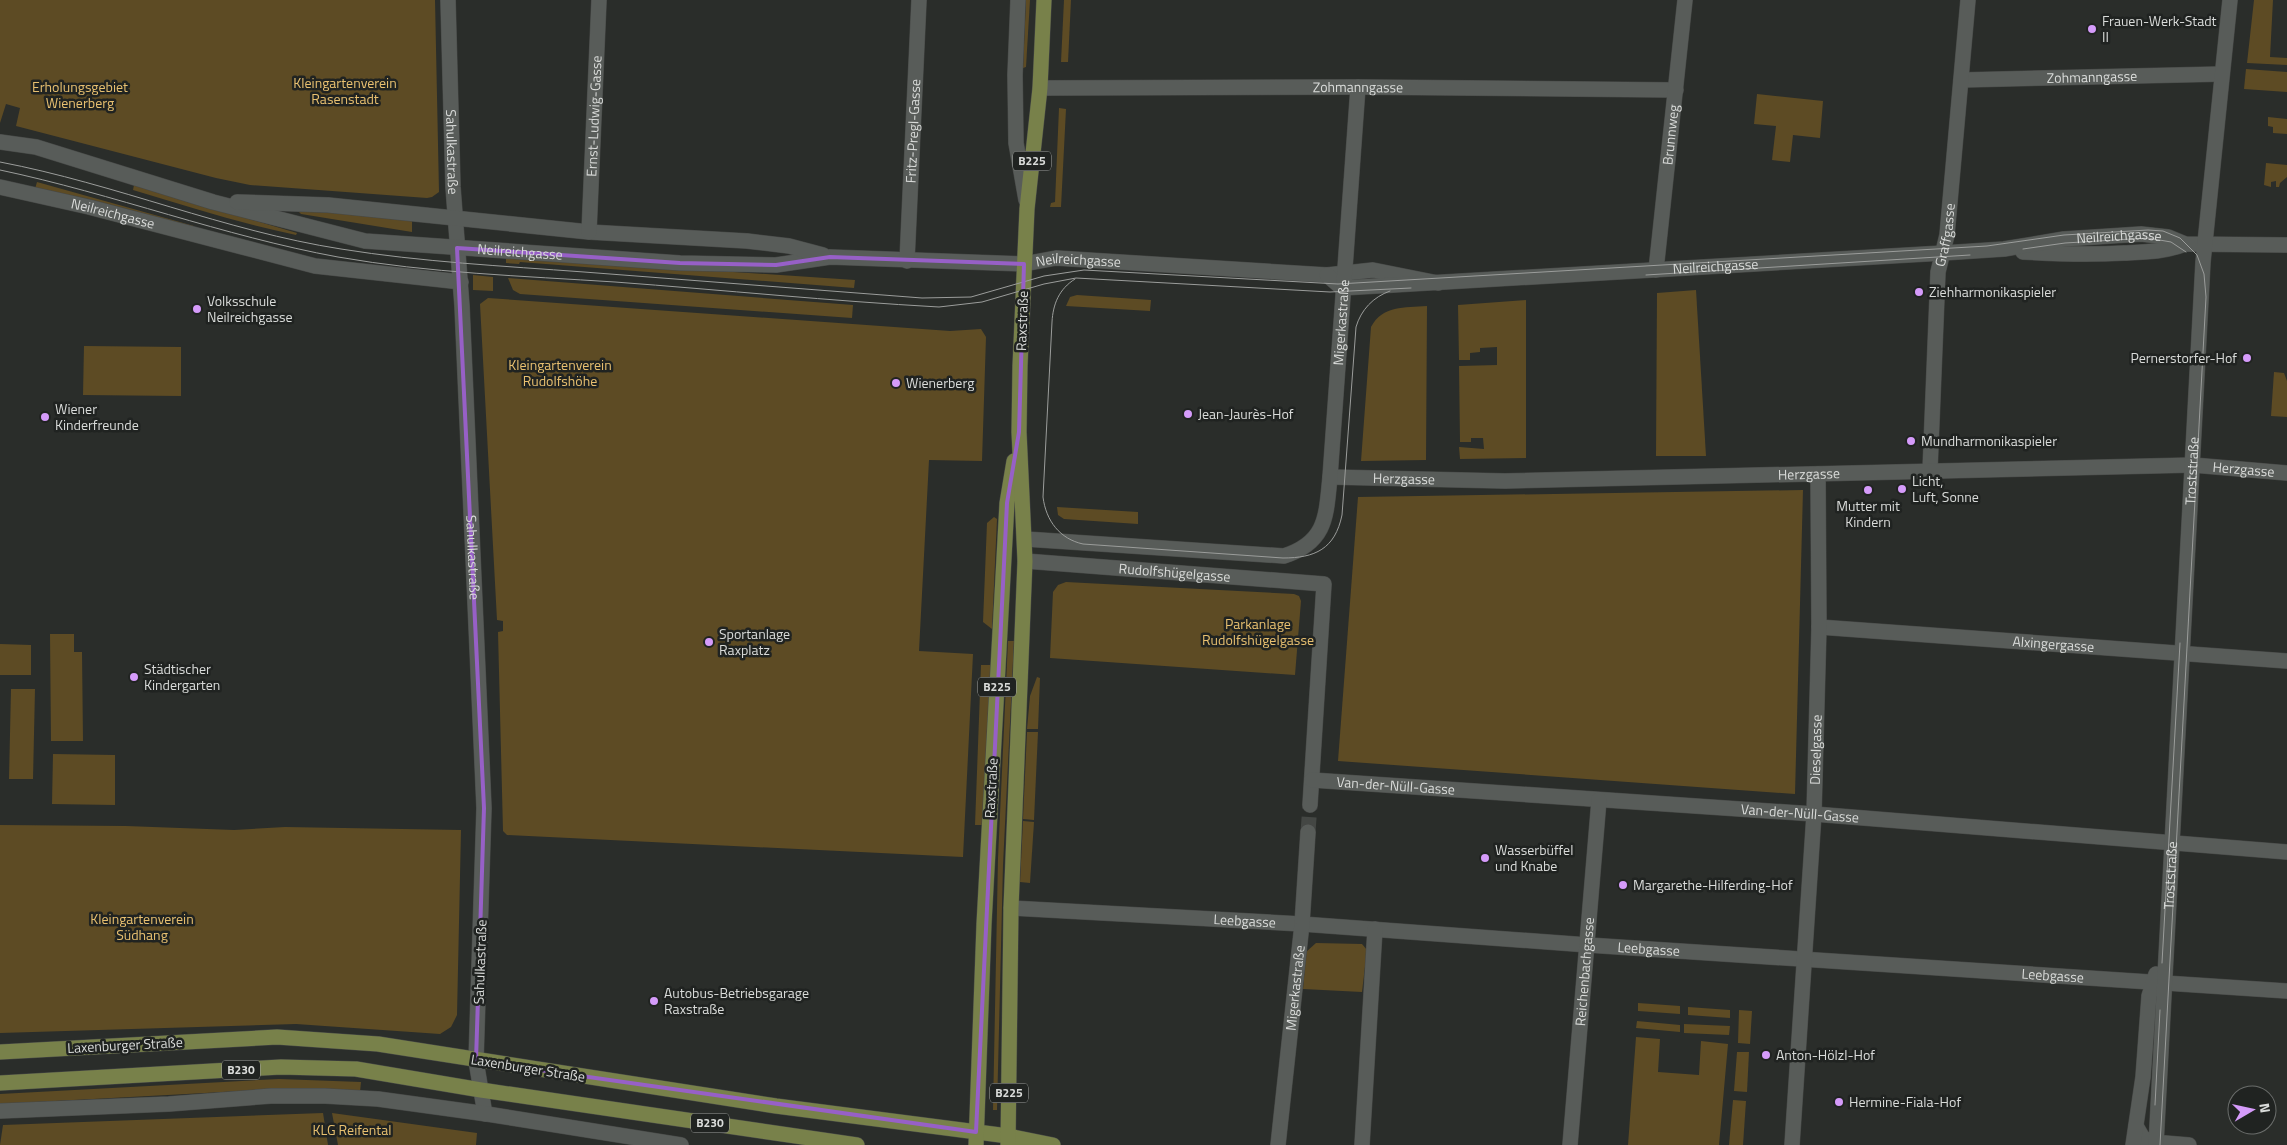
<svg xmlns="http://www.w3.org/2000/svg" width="2287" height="1145" font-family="'Titillium Web',sans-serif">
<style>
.green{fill:#5d4b24}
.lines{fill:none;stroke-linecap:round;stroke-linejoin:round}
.minor-tunnel{stroke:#444744;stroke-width:15;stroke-dasharray:15 8;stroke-linecap:butt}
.minor-casing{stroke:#464846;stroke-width:16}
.major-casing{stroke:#464846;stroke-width:16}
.minor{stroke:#585c59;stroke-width:15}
.major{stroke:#78814a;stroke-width:15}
.tram{stroke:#9b9d9b;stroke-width:1}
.marked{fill:none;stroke:#9760c7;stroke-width:4;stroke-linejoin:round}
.poi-dot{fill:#d59bfa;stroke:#202321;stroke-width:2}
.labels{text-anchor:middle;stroke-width:5;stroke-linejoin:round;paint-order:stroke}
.shield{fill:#202321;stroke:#a2a4a2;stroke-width:1}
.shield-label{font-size:12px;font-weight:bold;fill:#d9dbd9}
.poi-label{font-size:14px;fill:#d9dbd9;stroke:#202321;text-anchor:start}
.street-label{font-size:14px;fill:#d9dbd9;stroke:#202321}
.park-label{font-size:14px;fill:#e8c070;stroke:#202321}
</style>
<rect width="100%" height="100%" fill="#2a2d2a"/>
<g class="green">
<polygon points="0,0 435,0 439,192 432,197 427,198 250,185 216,178 16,126 20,108 6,104 0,123"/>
<polygon points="1026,0 1030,0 1026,67 1023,68"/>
<polygon points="1064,0 1071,0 1068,62 1061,62"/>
<polygon points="2254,0 2273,0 2270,57 2287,58 2287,65 2247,63"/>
<polygon points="2246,69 2287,72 2287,92 2244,89"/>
<polygon points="1757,94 1823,101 1820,138 1793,135 1790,162 1772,160 1776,126 1754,124"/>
<polygon points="1059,108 1066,109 1061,207 1050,207 1051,203 1055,202"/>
<polygon points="2268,117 2287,119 2287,134 2273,133 2273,127 2268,126"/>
<polygon points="2266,163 2287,165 2287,177 2280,183 2279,187 2276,187 2276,181 2271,182 2271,187 2264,185"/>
<polygon points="37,182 194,226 194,229 35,189"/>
<path d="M134,185L297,233L296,235C241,224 187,206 133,190Z"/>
<polygon points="301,209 412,220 412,232 301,214 299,212"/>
<polygon points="506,257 855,280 854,288 520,262 519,264 506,263"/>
<polygon points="473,275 493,277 493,291 473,290"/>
<polygon points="508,278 853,305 852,318 520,294 513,290"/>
<polygon points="1696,290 1706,456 1656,456 1657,293"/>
<polygon points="1077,295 1151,300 1150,311 1066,306 1070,297"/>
<polygon points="488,298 950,331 981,329 986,337 982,461 929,460 919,651 973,654 963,857 507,835 503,831 498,632 503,631 503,621 497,620 480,304"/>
<polygon points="1526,300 1526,458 1460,459 1459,447 1484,449 1483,438 1471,438 1471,442 1460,442 1459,366 1497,365 1497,347 1480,348 1480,352 1470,353 1470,360 1459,360 1458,305"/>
<path d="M1427,306L1426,460L1361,461L1371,327C1383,305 1404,308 1427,306Z"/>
<polygon points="84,346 181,347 181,396 83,395"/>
<polygon points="2274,372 2284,373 2287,381 2287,417 2271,416"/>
<polygon points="1803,490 1795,794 1338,761 1358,497"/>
<polygon points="1057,507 1138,512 1138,524 1064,519 1058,515"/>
<polygon points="994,517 997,519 992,629 983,622 987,523"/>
<polygon points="1066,582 1294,594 1299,596 1301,601 1295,675 1050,658 1053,592 1058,585"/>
<polygon points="50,634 74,634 74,652 82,652 83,741 51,741"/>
<polygon points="1008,641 1014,641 1003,865 997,1110 993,1110 998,858"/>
<polygon points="0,644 31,645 31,675 0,675"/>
<polygon points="981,665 991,665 982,825 975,825"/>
<polygon points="1037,677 1040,678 1038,729 1027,729 1030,696"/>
<polygon points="11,689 35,689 33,779 9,779"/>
<polygon points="1027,732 1038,732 1034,820 1023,819"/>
<polygon points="53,754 115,755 115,805 52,804"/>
<polygon points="1023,821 1034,822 1030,883 1020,882"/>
<polygon points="0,825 126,826 234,830 285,827 461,830 457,1015 451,1027 440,1034 296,1024 0,1033"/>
<polygon points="1316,943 1362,944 1367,950 1362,992 1303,989 1306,952"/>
<polygon points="1638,1003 1680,1006 1680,1014 1638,1011"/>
<polygon points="1688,1007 1730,1010 1730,1018 1688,1015"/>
<polygon points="1739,1010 1752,1011 1750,1044 1738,1043"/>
<polygon points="1637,1021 1680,1025 1680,1032 1636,1028"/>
<polygon points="1684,1024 1730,1026 1729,1035 1684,1033"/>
<polygon points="1636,1037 1660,1039 1658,1072 1699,1075 1701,1041 1728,1044 1719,1145 1628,1145"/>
<polygon points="1737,1052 1749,1052 1747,1092 1734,1091"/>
<polygon points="279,1079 361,1082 360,1092 278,1089 0,1104 0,1094"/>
<polygon points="1733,1100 1746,1101 1743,1145 1729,1145"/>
<polygon points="323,1113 328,1145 0,1145 3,1125"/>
<polygon points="332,1113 477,1133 476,1145 338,1145"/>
</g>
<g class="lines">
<polyline class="minor-tunnel" points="1308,832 1310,805"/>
<g class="minor-casing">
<g id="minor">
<path id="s1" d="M448,0L453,187L462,306L484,808L476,1061L485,1114"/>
<polyline points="1018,0 1015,75 1016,143 1026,200"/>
<path id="s2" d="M1961,80L2222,74"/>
<path id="s3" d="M1040,88L1358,87L1676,90"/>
<path id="s4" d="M0,142L36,147L213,202L365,241L680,263L776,265L830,257L1024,264L1056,258L1327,275L1373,270L1438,283"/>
<path id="s5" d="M0,187L89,207L315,266L461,282"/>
<polyline points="237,202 328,205 589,232 747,241 789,246 823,255"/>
<path id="s6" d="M589,232L599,0"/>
<path d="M2023,252C2057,254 2090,255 2124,253C2146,252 2164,252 2185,244"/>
<path id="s7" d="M907,261L919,0"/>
<path id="s8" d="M1656,270L1685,0"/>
<path id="s9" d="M1327,275L1342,288L1943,253L2004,249L2064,239L2141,234L2168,237L2185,244L2287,245"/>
<path id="s10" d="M1930,470L1938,272L1947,235L1968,0"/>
<path id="s11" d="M1330,477L1505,481L2193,465L2287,473"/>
<path id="s12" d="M1025,539L1284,556C1327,542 1326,516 1330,477L1358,87"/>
<path id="s13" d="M1025,561L1324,584L1310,805"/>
<path id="s14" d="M1819,627L2287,661"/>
<path id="s15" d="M1312,780L1814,814L2287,852"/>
<path id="s16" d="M1011,908L1302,924L1588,945L2287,991"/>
<polyline points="0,1111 169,1104 271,1096 325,1096 378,1099 487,1114 681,1145"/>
<polyline points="2136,1126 2143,1138 2153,1142 2189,1145"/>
<path id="s17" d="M1278,1145L1302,924L1308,832"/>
<polyline points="1362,1145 1375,929"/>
<path id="s18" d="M1570,1145L1599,800"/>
<path id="s19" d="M1792,1145L1814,814L1819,627L1818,474"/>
<polyline points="2133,1145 2143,1077 2149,996 2156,974"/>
<path id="s20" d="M2156,1145L2203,262L2230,0"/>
</g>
</g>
<g class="major-casing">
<g id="major">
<polyline points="0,1052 277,1037 378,1044 776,1106 1008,1136 1053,1145"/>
<polyline points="0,1083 281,1067 356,1069 481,1090 857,1145"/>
<polyline points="976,1145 984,924 1007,503 1014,461"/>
<polyline points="1008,1145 1011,908 1025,561 1019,432 1020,366 1027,209 1040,88 1044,0"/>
</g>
</g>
<use href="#minor" class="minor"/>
<use href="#major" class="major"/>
<g class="tram">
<path d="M0,162C116,184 225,231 341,249C422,262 503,266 584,272C697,281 809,289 922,298L971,297L1044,276L1084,270L1338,284L1987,246L2064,235L2148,230L2163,231L2180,238L2197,255L2204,274L2206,297L2160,1145"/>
<path d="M0,170C114,194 223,236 338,257C429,273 523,276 615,282C723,290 831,301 939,307L982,302L1044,284L1076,278L1330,292L1411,288"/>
<polyline points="2023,249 2065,243 2148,238 2171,242 2186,252"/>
<polyline points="1646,275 1970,255"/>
<path d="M1075,279C1059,289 1053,304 1052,322L1043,497C1046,521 1060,539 1083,544L1283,558C1315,558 1335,549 1342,515L1356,327C1361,310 1373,297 1390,291"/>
<polyline points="2162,963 2180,643"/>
<polyline points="2155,1105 2160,1010"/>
</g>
</g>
<path class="marked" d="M457,248L680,263L776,265L830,257L1024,264L1019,432L1007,503L976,1132L476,1061L484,808Z"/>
<g class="poi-dot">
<circle cx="2092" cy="29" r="5"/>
<circle cx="1919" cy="292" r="5"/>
<circle cx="197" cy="309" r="5"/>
<circle cx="2247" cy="358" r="5"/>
<circle cx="896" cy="383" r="5"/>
<circle cx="1188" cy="414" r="5"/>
<circle cx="45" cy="417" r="5"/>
<circle cx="1911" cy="441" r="5"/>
<circle cx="1902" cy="489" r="5"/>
<circle cx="1868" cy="490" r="5"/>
<circle cx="709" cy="642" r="5"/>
<circle cx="134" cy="677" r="5"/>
<circle cx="1485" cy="858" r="5"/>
<circle cx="1623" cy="885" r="5"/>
<circle cx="654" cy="1001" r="5"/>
<circle cx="1766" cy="1055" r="5"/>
<circle cx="1839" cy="1102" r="5"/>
</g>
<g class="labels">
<g class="shield">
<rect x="1013" y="151.5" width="38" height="19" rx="4"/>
<rect x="978" y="677.5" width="38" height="19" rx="4"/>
<rect x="222" y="1060.5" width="38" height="19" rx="4"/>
<rect x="990" y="1083.5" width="38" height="19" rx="4"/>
<rect x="691" y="1113.5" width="38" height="19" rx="4"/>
</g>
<g class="shield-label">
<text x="1032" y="165">B225</text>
<text x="997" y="691">B225</text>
<text x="241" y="1074">B230</text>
<text x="1009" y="1097">B225</text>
<text x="710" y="1127">B230</text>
</g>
<g class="poi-label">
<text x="2102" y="26">Frauen-Werk-Stadt<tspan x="2102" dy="16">II</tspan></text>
<text x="1929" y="297">Ziehharmonikaspieler</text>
<text x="207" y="306">Volksschule<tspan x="207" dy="16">Neilreichgasse</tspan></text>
<text x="2237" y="363" text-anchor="end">Pernerstorfer-Hof</text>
<text x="906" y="388">Wienerberg</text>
<text x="55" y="414">Wiener<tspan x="55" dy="16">Kinderfreunde</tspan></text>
<text x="1198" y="419">Jean-Jaurès-Hof</text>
<text x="1921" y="446">Mundharmonikaspieler</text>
<text x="1912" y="486">Licht,<tspan x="1912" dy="16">Luft, Sonne</tspan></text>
<text x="1868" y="511" text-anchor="middle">Mutter mit<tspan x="1868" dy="16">Kindern</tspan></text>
<text x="719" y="639">Sportanlage<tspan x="719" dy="16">Raxplatz</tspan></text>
<text x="144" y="674">Städtischer<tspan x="144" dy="16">Kindergarten</tspan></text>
<text x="1495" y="855">Wasserbüffel<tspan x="1495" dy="16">und Knabe</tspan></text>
<text x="1633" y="890">Margarethe-Hilferding-Hof</text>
<text x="664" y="998">Autobus-Betriebsgarage<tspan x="664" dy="16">Raxstraße</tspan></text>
<text x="1776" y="1060">Anton-Hölzl-Hof</text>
<text x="1849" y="1107">Hermine-Fiala-Hof</text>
</g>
<g class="street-label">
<text dy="5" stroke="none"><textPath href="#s2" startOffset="131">Zohmanngasse</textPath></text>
<text dy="5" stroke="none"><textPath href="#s3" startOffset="318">Zohmanngasse</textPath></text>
<text dy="5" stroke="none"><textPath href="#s6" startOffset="116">Ernst-Ludwig-Gasse</textPath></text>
<text dy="5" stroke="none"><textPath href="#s7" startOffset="130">Fritz-Pregl-Gasse</textPath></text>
<text dy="5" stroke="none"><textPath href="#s8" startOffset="136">Brunnweg</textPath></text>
<text dy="5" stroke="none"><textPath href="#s1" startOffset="152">Sahulkastraße</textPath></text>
<text dy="5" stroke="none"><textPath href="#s5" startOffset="116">Neilreichgasse</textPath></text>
<text dy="5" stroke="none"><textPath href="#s10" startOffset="236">Graffgasse</textPath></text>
<text dy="5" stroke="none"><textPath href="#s9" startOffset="799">Neilreichgasse</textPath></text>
<text dy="5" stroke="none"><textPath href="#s4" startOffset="534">Neilreichgasse</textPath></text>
<text dy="5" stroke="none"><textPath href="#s4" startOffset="1094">Neilreichgasse</textPath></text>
<text dy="5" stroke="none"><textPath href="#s9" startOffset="394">Neilreichgasse</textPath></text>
<text transform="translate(1022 321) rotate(-88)" y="5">Raxstraße</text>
<text dy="5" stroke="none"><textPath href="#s12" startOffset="514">Migerkastraße</textPath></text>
<text dy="5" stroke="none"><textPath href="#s11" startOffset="914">Herzgasse</textPath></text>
<text dy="5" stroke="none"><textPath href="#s20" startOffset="675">Troststraße</textPath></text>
<text dy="5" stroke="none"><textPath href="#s11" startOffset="479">Herzgasse</textPath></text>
<text dy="5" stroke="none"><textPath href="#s11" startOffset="74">Herzgasse</textPath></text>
<text dy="5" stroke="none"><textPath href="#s1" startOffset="558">Sahulkastraße</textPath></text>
<text dy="5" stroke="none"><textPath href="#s13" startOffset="150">Rudolfshügelgasse</textPath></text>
<text dy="5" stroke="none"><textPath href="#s14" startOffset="235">Alxingergasse</textPath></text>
<text dy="5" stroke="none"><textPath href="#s19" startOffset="396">Dieselgasse</textPath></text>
<text dy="5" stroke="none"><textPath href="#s15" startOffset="84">Van-der-Nüll-Gasse</textPath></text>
<text transform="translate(991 788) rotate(-87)" y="5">Raxstraße</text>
<text dy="5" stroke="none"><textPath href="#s15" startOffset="489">Van-der-Nüll-Gasse</textPath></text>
<text dy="5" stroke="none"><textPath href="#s20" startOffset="270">Troststraße</textPath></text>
<text dy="5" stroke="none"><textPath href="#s16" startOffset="234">Leebgasse</textPath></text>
<text dy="5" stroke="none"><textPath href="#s16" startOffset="639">Leebgasse</textPath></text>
<text transform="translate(480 962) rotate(-88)" y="5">Sahulkastraße</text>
<text dy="5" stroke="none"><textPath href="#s18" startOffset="174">Reichenbachgasse</textPath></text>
<text dy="5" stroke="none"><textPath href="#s16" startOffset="1044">Leebgasse</textPath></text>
<text dy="5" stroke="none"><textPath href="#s17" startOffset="158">Migerkastraße</textPath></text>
<text transform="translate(125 1045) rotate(-3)" y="5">Laxenburger Straße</text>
<text transform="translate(528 1068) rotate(9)" y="5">Laxenburger Straße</text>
</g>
<g class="park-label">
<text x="345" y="88">Kleingartenverein<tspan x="345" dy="16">Rasenstadt</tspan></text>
<text x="80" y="92">Erholungsgebiet<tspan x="80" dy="16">Wienerberg</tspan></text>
<text x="560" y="370">Kleingartenverein<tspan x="560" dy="16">Rudolfshöhe</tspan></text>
<text x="1258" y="629">Parkanlage<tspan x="1258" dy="16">Rudolfshügelgasse</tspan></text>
<text x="142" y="924">Kleingartenverein<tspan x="142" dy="16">Südhang</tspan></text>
<text x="352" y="1135">KLG Reifental</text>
</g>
</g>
<g transform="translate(2252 1110) rotate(81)"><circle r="24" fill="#202321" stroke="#6a6d6b"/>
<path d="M0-4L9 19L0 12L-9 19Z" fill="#d59bfa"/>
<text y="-8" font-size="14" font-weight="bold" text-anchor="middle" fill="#d9dbd9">N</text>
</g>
</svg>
